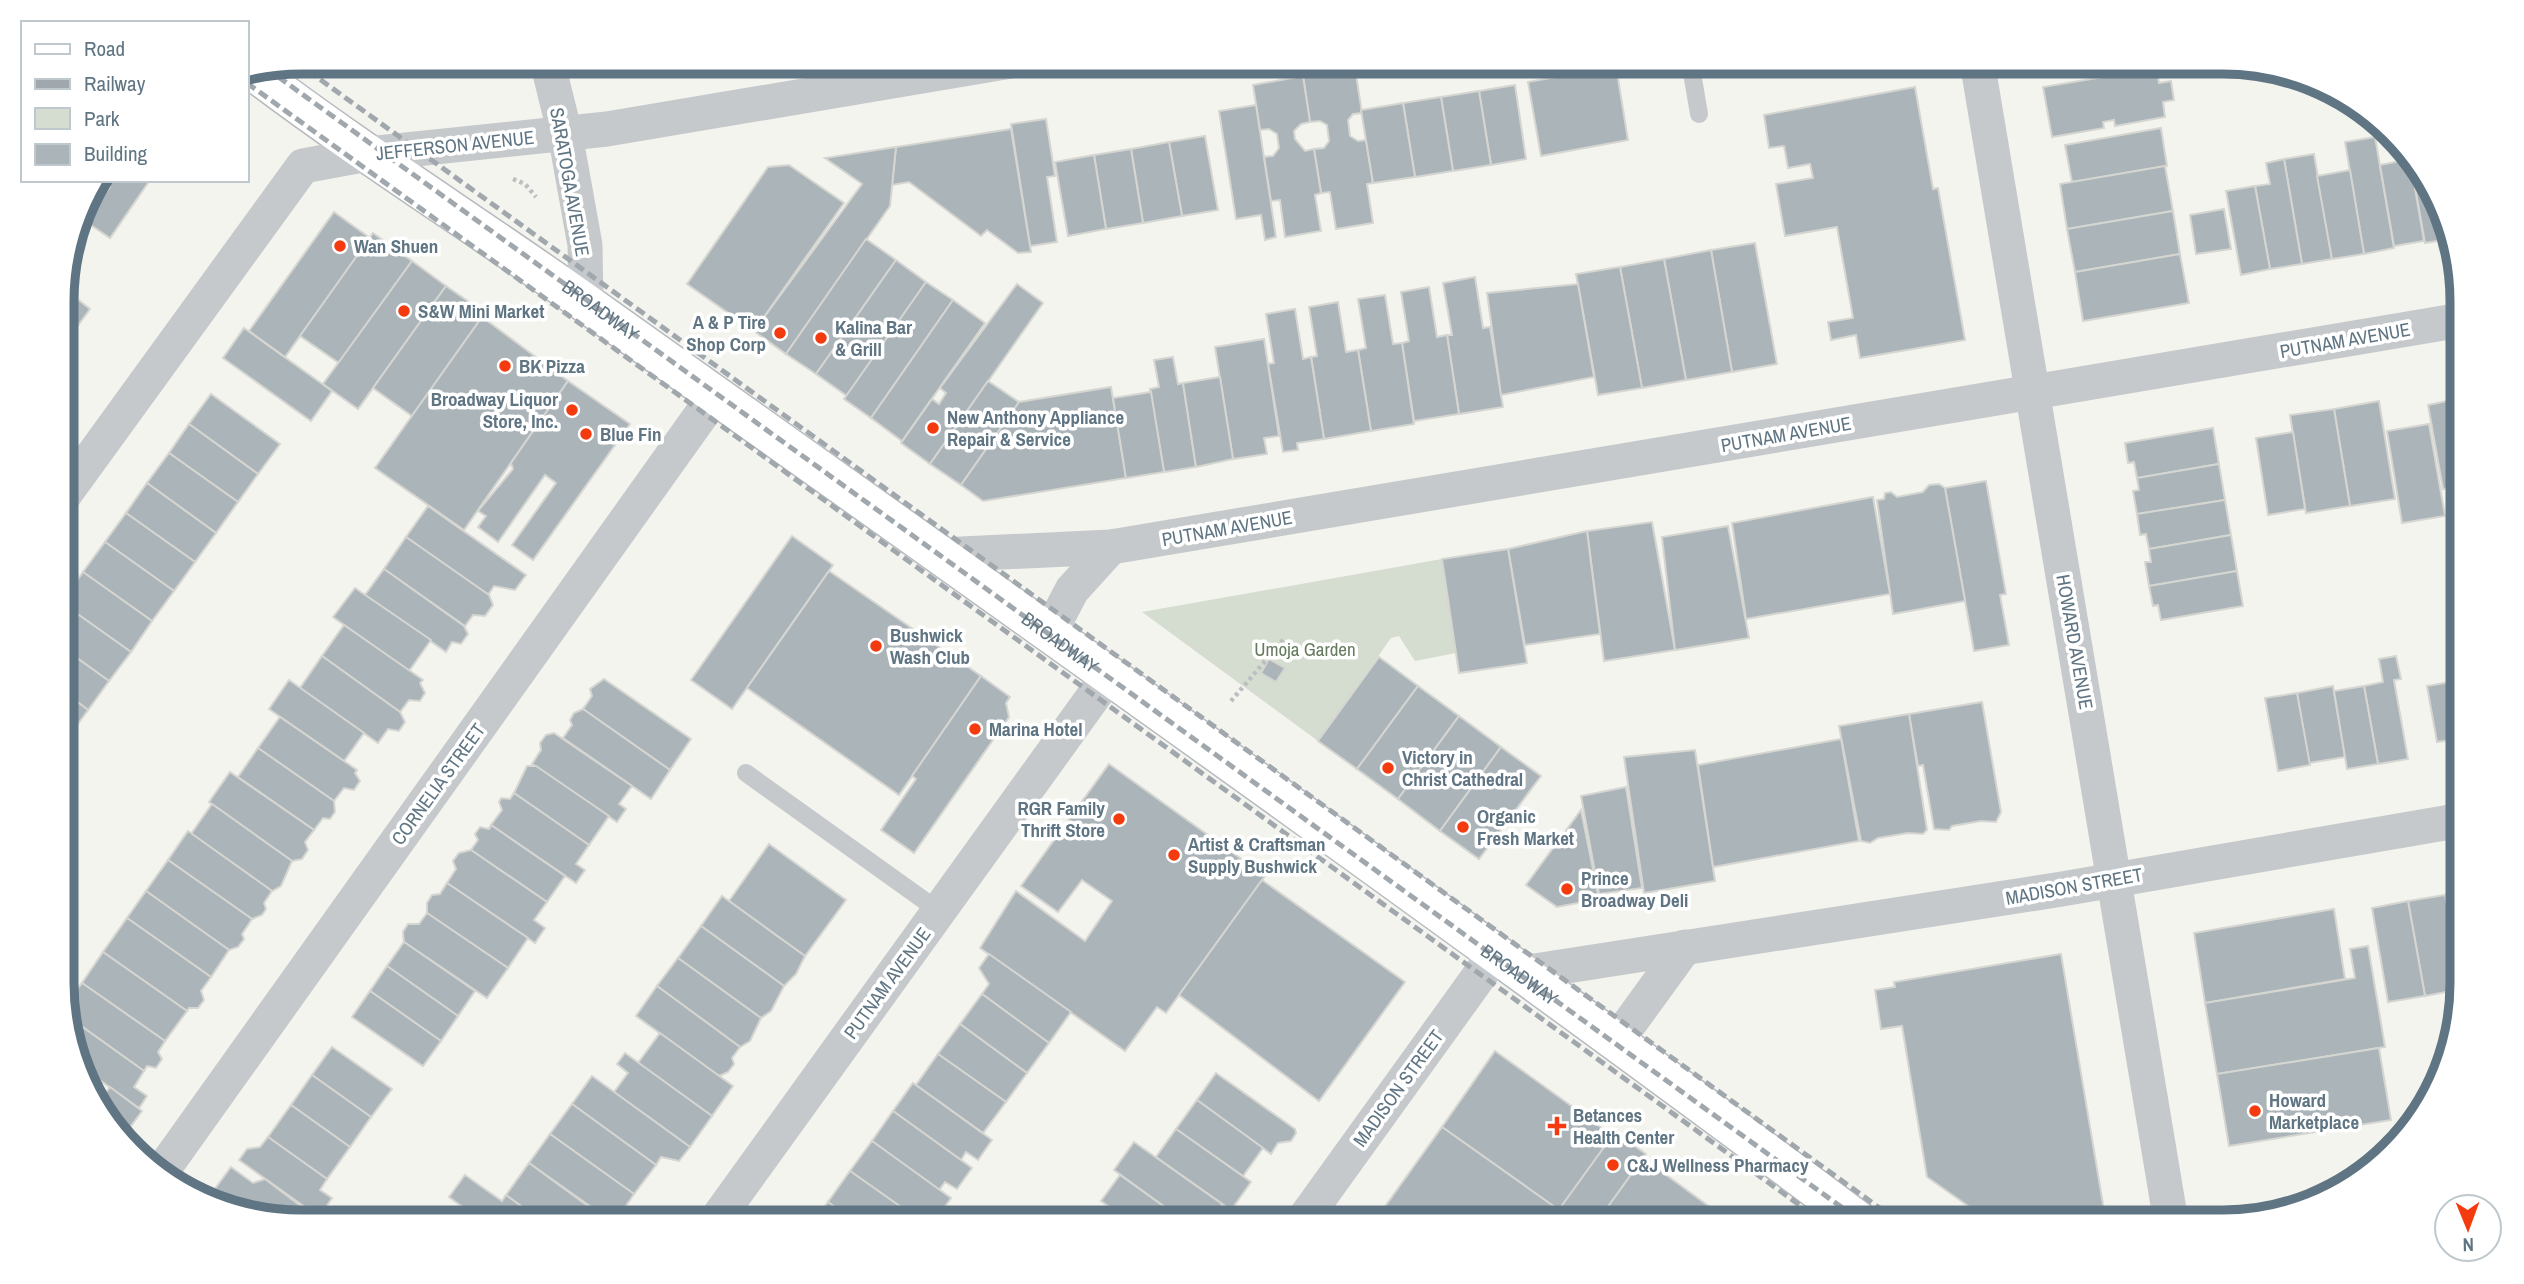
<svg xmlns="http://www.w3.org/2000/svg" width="2524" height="1284" font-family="'Archivo Narrow',sans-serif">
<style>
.green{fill:#d5dcd0}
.building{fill:#abb4b8;stroke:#d5d5d2;stroke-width:2}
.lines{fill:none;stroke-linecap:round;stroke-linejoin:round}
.primary-casing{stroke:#b6babe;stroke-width:41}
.path{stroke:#bcbfc1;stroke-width:4.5;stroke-dasharray:3.5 3.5;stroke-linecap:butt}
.lane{stroke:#c6c9cc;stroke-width:18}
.street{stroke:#c6c9cc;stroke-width:35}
.primary{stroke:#fff;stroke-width:38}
.rail{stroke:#a1a8ad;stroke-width:5;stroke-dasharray:10 5;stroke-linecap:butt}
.poi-dot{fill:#f43a0f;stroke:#fff;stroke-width:2.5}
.labels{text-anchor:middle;stroke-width:7;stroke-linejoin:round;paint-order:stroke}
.street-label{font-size:19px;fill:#607583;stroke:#fff}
.poi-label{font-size:19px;font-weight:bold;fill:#607583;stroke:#fff;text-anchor:start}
.park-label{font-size:19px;fill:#667a5f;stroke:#fff}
.rim{fill:none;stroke:#607583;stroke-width:9}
</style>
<rect width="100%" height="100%" fill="#f4f4ef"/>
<polygon class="green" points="1442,559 1456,653 1415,661 1399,636 1391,638 1318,741 1142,612"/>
<g class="building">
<polygon points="1616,66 1628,140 1541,156 1528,82"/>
<polygon points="1355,68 1362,113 1353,114 1348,120 1350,136 1358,141 1366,140 1373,183 1367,184 1373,223 1336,229 1330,192 1321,193 1314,149 1324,148 1329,141 1327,125 1320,121 1310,122 1303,76"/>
<polygon points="2157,68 2159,83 2171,81 2174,100 2163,102 2165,117 2115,126 2114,120 2103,122 2104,128 2052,137 2043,87"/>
<polygon points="1303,76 1310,122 1301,124 1294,131 1295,139 1305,151 1314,149 1321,193 1315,195 1321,231 1285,237 1280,200 1271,201 1264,157 1273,156 1279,148 1277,134 1269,129 1260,130 1253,85"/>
<polygon points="1515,85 1526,159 1491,165 1479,91"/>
<polygon points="1915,87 1933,189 1938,188 1965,340 1860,358 1856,335 1831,340 1828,322 1853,318 1837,227 1785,236 1776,184 1813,178 1810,164 1788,168 1784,146 1769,148 1764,115"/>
<polygon points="1479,91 1491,165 1453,171 1441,97"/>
<polygon points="1441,97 1453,171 1415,177 1403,103"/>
<polygon points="1403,103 1415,177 1373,183 1361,110"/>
<polygon points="1256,105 1276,237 1265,240 1261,215 1236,219 1219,111"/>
<polygon points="1046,119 1055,176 1047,177 1057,242 1030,246 1011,124"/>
<polygon points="2161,128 2167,166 2072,182 2065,145"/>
<polygon points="1011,129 1031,252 1018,253 987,230 981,236 909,182 892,185 896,147"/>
<polygon points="1205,136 1218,210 1182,216 1169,142"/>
<polygon points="2375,137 2394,248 2364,254 2345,142"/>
<polygon points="1169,142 1182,216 1143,223 1131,149"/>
<polygon points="896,147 890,206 786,354 754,331 862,184 825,158"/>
<polygon points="1131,149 1143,223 1106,229 1094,155"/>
<polygon points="2314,154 2332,259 2302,264 2284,159"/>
<polygon points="1094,155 1106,229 1068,236 1055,162"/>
<polygon points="2284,159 2302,264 2270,269 2255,186 2270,184 2266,163"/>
<polygon points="2410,159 2422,167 2449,239 2425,243"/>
<polygon points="2410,159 2424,241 2394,246 2380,165"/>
<polygon points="789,165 844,203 754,331 687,284 768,167"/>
<polygon points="2165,166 2173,211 2067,229 2060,184"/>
<polygon points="2350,170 2364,254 2332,259 2317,176"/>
<polygon points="100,180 150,180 110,238 85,221 110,187"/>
<polygon points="2255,186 2270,269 2241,275 2226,191"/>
<polygon points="2224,209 2231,249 2196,254 2190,215"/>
<polygon points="2173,211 2180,254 2075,272 2067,229"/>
<polygon points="334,212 370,238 285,357 249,331"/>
<polygon points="373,233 412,261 339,363 300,336"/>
<polygon points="866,239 896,260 816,374 786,354"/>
<polygon points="1755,243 1777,364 1732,372 1711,250"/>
<polygon points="1711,250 1732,372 1686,380 1664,259"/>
<polygon points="2180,254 2189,303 2083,321 2075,272"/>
<polygon points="1664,259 1686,380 1642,388 1620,267"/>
<polygon points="896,260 926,282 847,396 816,374"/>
<polygon points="412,261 446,286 358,409 323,384"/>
<polygon points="1620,267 1642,388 1598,395 1576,274"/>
<polygon points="1475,277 1483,328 1490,327 1503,407 1459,414 1447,335 1452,335 1443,283"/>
<polygon points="926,282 953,300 871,418 844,399"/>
<polygon points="1017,284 1043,303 930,464 901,443 932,399 939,404 946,393 940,388"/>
<polygon points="1578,284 1594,377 1501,395 1487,293"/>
<polygon points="446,286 485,313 412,416 373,388"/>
<polygon points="62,287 90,309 71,335 62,328"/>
<polygon points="1429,287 1437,337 1447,335 1459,414 1414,421 1402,343 1409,341 1401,292"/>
<polygon points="1385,295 1393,344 1402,343 1414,424 1371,431 1358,350 1366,348 1358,299"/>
<polygon points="953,300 985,323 902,441 871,418"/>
<polygon points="1338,302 1346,352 1358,350 1371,431 1324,439 1311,357 1317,356 1309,307"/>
<polygon points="1295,309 1303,359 1311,357 1324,439 1297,443 1298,450 1283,452 1268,364 1274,363 1266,314"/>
<polygon points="482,317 568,381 464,530 375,468"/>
<polygon points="244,328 332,391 311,421 223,358"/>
<polygon points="1264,339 1279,436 1264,438 1267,454 1233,459 1215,347"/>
<polygon points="1173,357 1178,384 1183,383 1196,467 1164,472 1150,389 1159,387 1154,360"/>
<polygon points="1220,377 1233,459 1196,467 1183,383"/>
<polygon points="568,381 630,424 533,560 512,545 556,483 545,475 498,542 478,527 486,516 478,511 513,469 511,463"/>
<polygon points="988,381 1019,402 961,485 930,464"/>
<polygon points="1111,387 1126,478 983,501 961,485 1019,402"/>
<polygon points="1151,392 1164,472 1126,478 1113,398"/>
<polygon points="211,394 280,444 258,474 189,424"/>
<polygon points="2457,399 2461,420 2461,486 2443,489 2428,405"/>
<polygon points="2379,401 2395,499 2350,506 2334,409"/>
<polygon points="2334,409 2350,506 2306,513 2290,415"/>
<polygon points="189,424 258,474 238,502 169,453"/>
<polygon points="2429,424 2445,516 2402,523 2387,431"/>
<polygon points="2213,428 2219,464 2137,478 2134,462 2128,463 2125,443"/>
<polygon points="2293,432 2305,509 2268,515 2256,438"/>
<polygon points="169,453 238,502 216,533 147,483"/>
<polygon points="2219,464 2225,500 2137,514 2133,491 2139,490 2137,478"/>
<polygon points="1986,481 2006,594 2000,595 2009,645 1974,651 1945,488"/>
<polygon points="147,483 216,533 195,562 126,513"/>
<polygon points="1939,484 1945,488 1965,601 1893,614 1877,500 1884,499 1885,493 1891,492 1897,497 1923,492 1929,485"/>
<polygon points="1873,497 1890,594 1746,619 1732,523"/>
<polygon points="2225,500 2231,535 2149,549 2146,534 2140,535 2137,514"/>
<polygon points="428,506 526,575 515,590 494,586 488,595 406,537"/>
<polygon points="126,513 195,562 174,591 105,542"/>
<polygon points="1652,522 1675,650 1604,661 1587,531"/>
<polygon points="1728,526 1749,638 1675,650 1662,537"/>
<polygon points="1587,531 1600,634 1525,645 1508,549"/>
<polygon points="2231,535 2237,571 2149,586 2145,562 2151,562 2149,549"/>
<polygon points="792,536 833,565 732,709 691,680"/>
<polygon points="406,537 489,595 493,605 485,616 473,615 465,626 384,569"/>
<polygon points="105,542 174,591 152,621 83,572"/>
<polygon points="1508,549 1527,663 1459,673 1442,559"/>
<polygon points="384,569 464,626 468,634 461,644 452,642 446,652 365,595"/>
<polygon points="829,571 981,676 899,795 747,688"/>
<polygon points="2237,571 2243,606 2161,620 2158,605 2153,606 2149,586"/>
<polygon points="83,572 152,621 131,652 62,603"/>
<polygon points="355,588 431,640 409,671 333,617"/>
<polygon points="62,603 131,652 109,681 63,648"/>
<polygon points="344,625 423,680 420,683 425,693 420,701 409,700 400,712 322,656"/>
<polygon points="63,648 109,681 88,710 63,691"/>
<polygon points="322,656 400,712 405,722 399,731 388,729 378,743 300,688"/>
<polygon points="2396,656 2401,679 2394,680 2408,759 2378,764 2364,686 2383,682 2379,659"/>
<polygon points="1379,657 1418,686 1357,769 1318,741"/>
<polygon points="1269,659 1285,668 1276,682 1261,673"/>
<polygon points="981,676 1010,697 1006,703 1009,717 914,853 881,830 916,779 912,776"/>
<polygon points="604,679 691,739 670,770 583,709 592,696 590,689"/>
<polygon points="289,680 364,733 344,761 269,709"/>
<polygon points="2462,680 2462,738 2437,742 2427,686"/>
<polygon points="1418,686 1459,716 1398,799 1357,769"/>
<polygon points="2333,686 2345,757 2309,763 2297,693"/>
<polygon points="2364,686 2378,764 2347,769 2334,691"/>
<polygon points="63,691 88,710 65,742 63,740"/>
<polygon points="2297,693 2310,765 2278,771 2265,698"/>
<polygon points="1982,702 2001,812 1996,822 1981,821 1952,826 1949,830 1934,829 1923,765 1918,766 1909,714"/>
<polygon points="583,709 670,770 651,799 563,738 572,725 570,720 574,713"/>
<polygon points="1909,714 1927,830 1923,834 1908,833 1878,838 1870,843 1861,841 1839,726"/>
<polygon points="1459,716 1501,747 1440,831 1398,799"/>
<polygon points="280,717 357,770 355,773 360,781 354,790 344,788 334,801 258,748"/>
<polygon points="554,733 632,786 619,804 626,809 617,822 532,764 541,750 540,743 546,735"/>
<polygon points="1841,739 1859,841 1713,867 1698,765"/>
<polygon points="1501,747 1541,776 1479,859 1440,831"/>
<polygon points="258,748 334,801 335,812 330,819 323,818 314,830 238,777"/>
<polygon points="1695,750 1715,881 1644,893 1624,757"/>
<polygon points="1109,764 1265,876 1166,1013 1157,1007 1125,1051 980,948 1016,891 1085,941 1112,901 1082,880 1058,912 1021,886"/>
<polygon points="527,766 536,766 609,816 589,845 514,793"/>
<polygon points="230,772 314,830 305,842 308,850 302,859 292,861 209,802"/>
<polygon points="1626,787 1642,888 1599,894 1581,796"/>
<polygon points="514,793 589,845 576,864 585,870 576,883 491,825 502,810 499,802 501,798 510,799"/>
<polygon points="212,804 292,861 281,886 272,891 191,834"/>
<polygon points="1581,810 1599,899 1557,907 1526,885"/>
<polygon points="491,825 565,876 547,902 471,850 478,840 475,834 480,827 489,829"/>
<polygon points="188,831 272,891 264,903 266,909 262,915 252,919 168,860"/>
<polygon points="769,844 846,900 805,956 729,901"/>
<polygon points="471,850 547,902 534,920 545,928 535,943 447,883 456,869 453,861 459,853"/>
<polygon points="168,860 252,919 242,934 244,939 238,947 229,950 146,891"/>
<polygon points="1262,880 1405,982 1319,1101 1179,995"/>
<polygon points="447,883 528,938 508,968 427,913 427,903 432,895 440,894"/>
<polygon points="146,891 229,950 211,977 127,918"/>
<polygon points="2462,892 2463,984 2461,989 2445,895"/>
<polygon points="2445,895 2461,989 2425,996 2408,901"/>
<polygon points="722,896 805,956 796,974 784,986 701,926"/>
<polygon points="2408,901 2425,996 2388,1002 2372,908"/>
<polygon points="2334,909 2345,979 2205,1003 2194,933"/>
<polygon points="427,913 508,968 487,998 404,942 403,932 408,924 419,924"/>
<polygon points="127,918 211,977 201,991 204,1000 198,1008 189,1008 187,1011 103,952"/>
<polygon points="701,926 784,986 771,1011 761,1018 678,958"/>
<polygon points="404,942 475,991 458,1016 387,966"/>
<polygon points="2368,946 2385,1047 2217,1074 2205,1003 2355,978 2350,949"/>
<polygon points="103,952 187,1011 165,1041 82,983"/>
<polygon points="989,954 1071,1012 1049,1043 982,994 989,984 979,968"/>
<polygon points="2061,954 2106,1222 1991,1222 1927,1177 1902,1026 1881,1029 1875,990 1895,987 1894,982"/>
<polygon points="678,958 761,1018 750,1041 740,1047 657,986"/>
<polygon points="387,966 458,1016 441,1041 370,991"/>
<polygon points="82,983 165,1041 158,1052 162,1059 156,1068 147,1066 144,1071 63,1013 63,1009"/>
<polygon points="657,986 740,1047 732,1058 734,1064 728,1072 719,1076 636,1016"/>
<polygon points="370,991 441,1041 423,1066 352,1017"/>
<polygon points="982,994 1049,1043 1027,1073 960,1024"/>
<polygon points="63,1013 144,1071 134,1087 147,1096 139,1108 87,1071"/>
<polygon points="960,1024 1027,1073 1006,1102 938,1054"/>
<polygon points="660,1033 733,1086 712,1116 638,1063"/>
<polygon points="332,1047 392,1089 371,1117 312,1075"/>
<polygon points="2379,1048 2391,1120 2229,1146 2217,1074"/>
<polygon points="1495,1051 1613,1136 1559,1210 1442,1127"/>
<polygon points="625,1053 712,1116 690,1147 614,1092 628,1073 617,1064"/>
<polygon points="938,1054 1006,1102 983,1133 916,1085"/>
<polygon points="1216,1073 1295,1129 1296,1133 1291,1141 1278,1143 1271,1154 1197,1100"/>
<polygon points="312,1075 371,1117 350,1147 291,1105"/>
<polygon points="592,1076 690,1147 679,1161 661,1157 656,1165 572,1104"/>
<polygon points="913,1083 992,1140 978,1160 966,1152 961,1160 893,1111"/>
<polygon points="110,1087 142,1111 122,1138 111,1129 99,1102"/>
<polygon points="1197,1100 1263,1148 1243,1176 1176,1129"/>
<polygon points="572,1104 656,1165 634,1194 550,1134"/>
<polygon points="291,1105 350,1147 327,1179 268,1137"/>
<polygon points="893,1111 972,1168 957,1189 945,1182 939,1190 872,1141"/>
<polygon points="1442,1127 1559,1210 1550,1222 1374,1222"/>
<polygon points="1176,1129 1251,1182 1231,1210 1156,1157"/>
<polygon points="1615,1132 1646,1154 1597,1222 1550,1222"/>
<polygon points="550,1134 634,1194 614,1223 529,1163"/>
<polygon points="268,1137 327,1179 320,1190 332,1198 319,1217 239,1160 247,1149 260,1147"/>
<polygon points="872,1141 951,1198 936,1219 924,1211 918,1219 850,1171"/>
<polygon points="1134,1142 1222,1204 1210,1223 1187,1223 1114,1170"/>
<polygon points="1643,1158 1718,1213 1711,1222 1597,1222"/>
<polygon points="529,1163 611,1223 544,1223 506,1195"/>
<polygon points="231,1167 253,1183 265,1179 323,1223 301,1223 206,1201"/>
<polygon points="850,1171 918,1219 923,1223 857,1223 828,1202"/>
<polygon points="465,1175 502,1201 506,1195 544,1223 485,1223 449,1197"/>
<polygon points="1120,1175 1187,1223 1132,1223 1117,1212 1101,1201"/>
<polygon points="828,1202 857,1223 813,1223"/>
</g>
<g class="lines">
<g class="primary-casing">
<path id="primary" d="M253,71C361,153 476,225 587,304C1013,607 1441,909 1860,1222"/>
</g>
<g class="path">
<polyline points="513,179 525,184 536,197"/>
<polyline points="1231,701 1283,640"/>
</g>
<g class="lane">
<polyline points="1690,61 1699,114"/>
<polyline points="746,773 939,911"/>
</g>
<g class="street">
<polyline points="547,61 565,134 585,245 586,303"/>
<polyline points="1977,61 2171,1222"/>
<polyline points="62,498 303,166 368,154 607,129 1011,61"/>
<polyline points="940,555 1111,547 2461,320"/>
<polyline points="1049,634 1072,590 1111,547"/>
<polyline points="1522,973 2062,889 2462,820"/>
<polyline points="1616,1042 1685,947"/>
<polyline points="162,1171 714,397"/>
<polyline points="1302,1222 1495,954"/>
<polyline points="714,1223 1109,675"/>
</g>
<use href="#primary" class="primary"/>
<g class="rail">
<polyline points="296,62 1899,1222"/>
<path id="s1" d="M266,68L1862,1222"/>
<polyline points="247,83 1823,1222"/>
</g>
</g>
<g class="poi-dot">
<circle cx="340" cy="246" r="7"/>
<circle cx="404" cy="311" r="7"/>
<circle cx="780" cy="333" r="7"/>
<circle cx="821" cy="338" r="7"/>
<circle cx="505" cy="366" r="7"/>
<circle cx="572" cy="410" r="7"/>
<circle cx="933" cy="428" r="7"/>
<circle cx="586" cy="434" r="7"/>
<circle cx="876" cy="646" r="7"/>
<circle cx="975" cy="729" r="7"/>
<circle cx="1388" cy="768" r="7"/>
<circle cx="1119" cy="819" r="7"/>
<circle cx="1463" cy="827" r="7"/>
<circle cx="1174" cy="855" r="7"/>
<circle cx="1567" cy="889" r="7"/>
<circle cx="2255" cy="1111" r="7"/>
<path d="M1553.5 1115.5h7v7h7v7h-7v7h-7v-7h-7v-7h7z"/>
<circle cx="1613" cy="1165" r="7"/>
</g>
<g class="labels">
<g class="street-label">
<text transform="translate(455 145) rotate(-6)" y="7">JEFFERSON AVENUE</text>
<text transform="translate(570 182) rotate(80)" y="7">SARATOGA AVENUE</text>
<text dy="7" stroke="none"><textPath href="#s1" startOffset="413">BROADWAY</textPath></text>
<text transform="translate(2345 340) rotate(-10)" y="7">PUTNAM AVENUE</text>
<text transform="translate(1786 434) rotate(-10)" y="7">PUTNAM AVENUE</text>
<text transform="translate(1227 528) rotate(-10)" y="7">PUTNAM AVENUE</text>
<text dy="7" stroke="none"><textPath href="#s1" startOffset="980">BROADWAY</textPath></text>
<text transform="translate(2075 642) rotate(80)" y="7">HOWARD AVENUE</text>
<text transform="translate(438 784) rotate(-54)" y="7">CORNELIA STREET</text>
<text transform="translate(2074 886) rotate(-10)" y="7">MADISON STREET</text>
<text dy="7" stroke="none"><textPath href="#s1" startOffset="1547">BROADWAY</textPath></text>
<text transform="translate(887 983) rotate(-54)" y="7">PUTNAM AVENUE</text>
<text transform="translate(1398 1088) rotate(-54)" y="7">MADISON STREET</text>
</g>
<g class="poi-label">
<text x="354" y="253">Wan Shuen</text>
<text x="418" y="318">S&amp;W Mini Market</text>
<text x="766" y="329" text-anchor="end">A &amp; P Tire<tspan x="766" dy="22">Shop Corp</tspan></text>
<text x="835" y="334">Kalina Bar<tspan x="835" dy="22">&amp; Grill</tspan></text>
<text x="519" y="373">BK Pizza</text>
<text x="558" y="406" text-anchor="end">Broadway Liquor<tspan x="558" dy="22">Store, Inc.</tspan></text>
<text x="947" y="424">New Anthony Appliance<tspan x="947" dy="22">Repair &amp; Service</tspan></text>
<text x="600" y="441">Blue Fin</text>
<text x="890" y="642">Bushwick<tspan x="890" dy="22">Wash Club</tspan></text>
<text x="989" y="736">Marina Hotel</text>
<text x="1402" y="764">Victory in<tspan x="1402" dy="22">Christ Cathedral</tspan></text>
<text x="1105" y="815" text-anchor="end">RGR Family<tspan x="1105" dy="22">Thrift Store</tspan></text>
<text x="1477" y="823">Organic<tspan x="1477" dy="22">Fresh Market</tspan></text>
<text x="1188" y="851">Artist &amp; Craftsman<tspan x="1188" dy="22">Supply Bushwick</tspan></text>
<text x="1581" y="885">Prince<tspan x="1581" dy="22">Broadway Deli</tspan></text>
<text x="2269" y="1107">Howard<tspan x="2269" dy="22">Marketplace</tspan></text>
<text x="1573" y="1122">Betances<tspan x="1573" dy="22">Health Center</tspan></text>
<text x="1627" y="1172">C&amp;J Wellness Pharmacy</text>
</g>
<g class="park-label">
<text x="1305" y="656">Umoja Garden</text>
</g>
</g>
<path d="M0 0H2524V1284H0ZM301 74H2223A227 227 0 0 1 2450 301V983A227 227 0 0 1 2223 1210H301A227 227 0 0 1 74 983V301A227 227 0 0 1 301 74Z" fill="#fff" fill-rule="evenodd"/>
<path class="rim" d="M301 74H2223A227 227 0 0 1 2450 301V983A227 227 0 0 1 2223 1210H301A227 227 0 0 1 74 983V301A227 227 0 0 1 301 74Z"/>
<rect x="21" y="21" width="228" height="161" fill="#ffffff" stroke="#bfc8cd" stroke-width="2"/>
<rect x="35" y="44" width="35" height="10" fill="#ffffff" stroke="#bfc8cd" stroke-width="2"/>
<text x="84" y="56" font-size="21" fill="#607583">Road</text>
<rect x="35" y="79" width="35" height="10" fill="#a1a8ad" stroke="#bfc8cd" stroke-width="2"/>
<text x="84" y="91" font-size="21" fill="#607583">Railway</text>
<rect x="35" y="108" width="35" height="21" fill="#d5dcd0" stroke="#bfc8cd" stroke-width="2"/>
<text x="84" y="126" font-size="21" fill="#607583">Park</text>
<rect x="35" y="144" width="35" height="21" fill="#abb4b8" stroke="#bfc8cd" stroke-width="2"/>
<text x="84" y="161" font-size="21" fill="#607583">Building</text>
<g transform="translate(2468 1228) rotate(179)"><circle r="33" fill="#ffffff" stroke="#bfc8cd" stroke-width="2"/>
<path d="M0-5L12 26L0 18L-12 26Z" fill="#f43a0f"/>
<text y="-10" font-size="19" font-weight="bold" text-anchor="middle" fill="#607583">N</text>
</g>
</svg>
